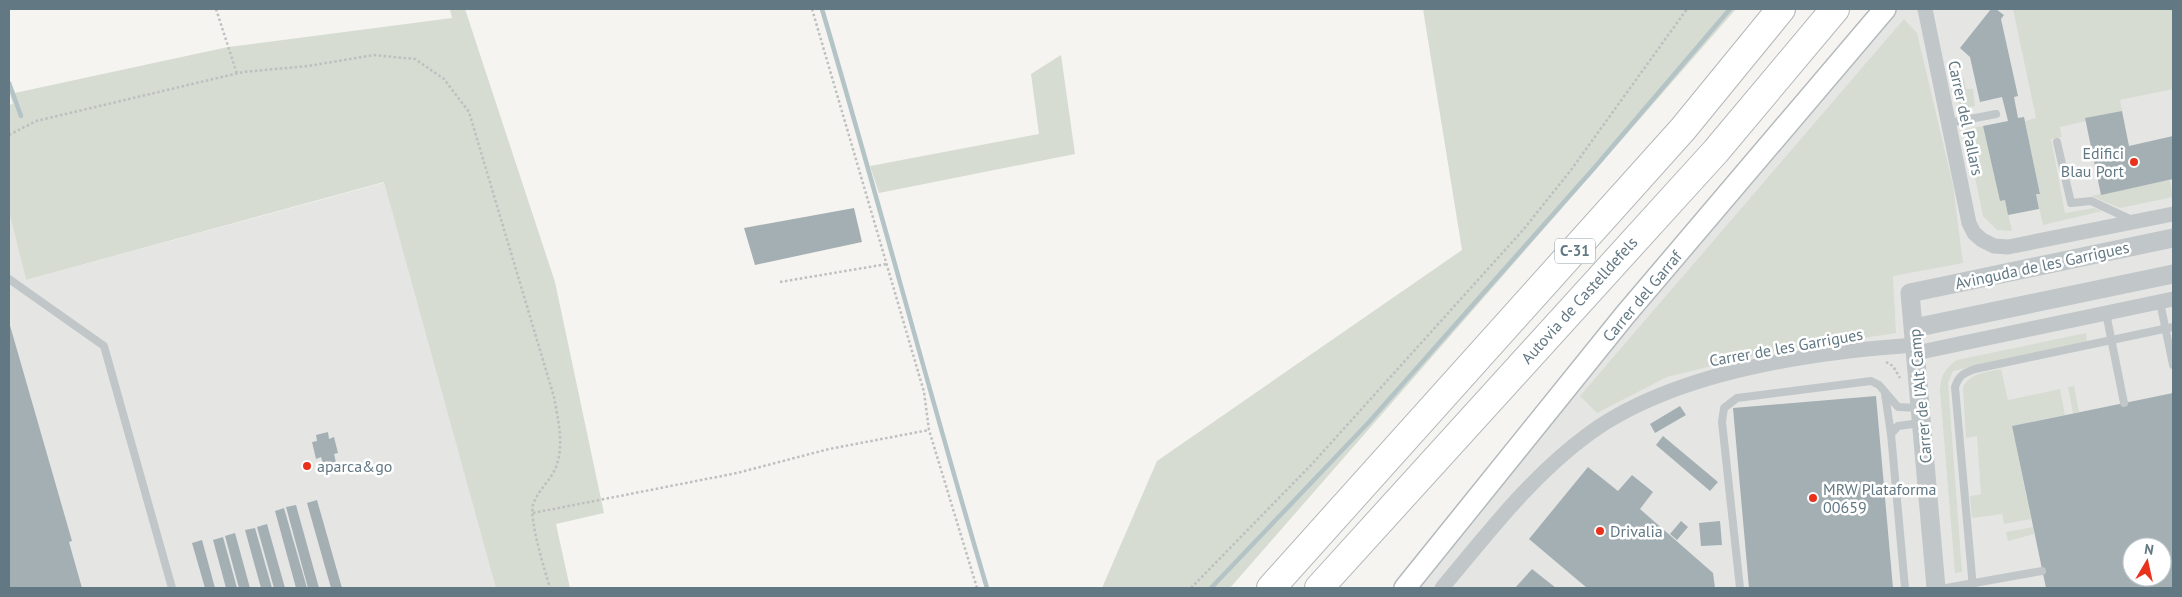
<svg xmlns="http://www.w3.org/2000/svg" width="2182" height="597" font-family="'PT Sans',sans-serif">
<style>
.built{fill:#e5e6e4;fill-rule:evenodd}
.green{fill:#d6dcd1}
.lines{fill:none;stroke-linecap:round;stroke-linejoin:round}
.stream{stroke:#b4c4c6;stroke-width:4.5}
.building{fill:#a4afb3;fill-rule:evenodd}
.secondary-casing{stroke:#b3babd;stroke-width:24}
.motorway-casing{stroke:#b4b8ba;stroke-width:30}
.path{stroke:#bdbfc1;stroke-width:2.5;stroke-dasharray:2.5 2.5;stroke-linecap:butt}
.service{stroke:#c1c6c8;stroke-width:8}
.minor{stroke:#c1c6c8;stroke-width:15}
.tertiary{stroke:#c1c6c8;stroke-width:19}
.secondary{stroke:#fff;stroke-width:21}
.motorway{stroke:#fff;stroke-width:28}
.poi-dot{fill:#e9311c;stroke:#fff;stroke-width:2}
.labels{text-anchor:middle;stroke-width:5;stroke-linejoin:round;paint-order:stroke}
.shield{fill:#fff;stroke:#91a0a8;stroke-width:1}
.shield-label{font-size:15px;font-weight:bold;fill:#627883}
.street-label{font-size:16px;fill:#627883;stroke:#fff}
.poi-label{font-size:16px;fill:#627883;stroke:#fff;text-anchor:start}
</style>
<rect width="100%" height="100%" fill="#f5f4f0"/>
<g class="built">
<path d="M1885,9H2173V588H1398ZM2132,547H2162V577H2132Z"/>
<polygon points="386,182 497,588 9,588 9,212 26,280"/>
</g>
<g class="green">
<polygon points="450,9 465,9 555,282 604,513 556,524 570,588 496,588 384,182 26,280 9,212 9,105 13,104 10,94 228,47 452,18"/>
<polygon points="1423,9 1736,9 1230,588 1102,588 1157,461 1462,250"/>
<polygon points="2013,9 2173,9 2173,89 2120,100 2122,111 2086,118 2086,121 2060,127 2062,137 2051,139 2065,213 2094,208 2102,211 2043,225 2036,194 2040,193 2025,121 2036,118"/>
<polygon points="1904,19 1917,33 1953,185 1963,263 1893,276 1896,333 1764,353 1667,377 1597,413 1580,396"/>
<polygon points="1061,55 1075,154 879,193 870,166 1039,134 1031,74"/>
<polygon points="1964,78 1966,89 1973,89 1975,106 1960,109 1954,79"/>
<polygon points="1983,126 2000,201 2005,200 2012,231 1997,230 1983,216 1965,129"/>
<polygon points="2170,180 2173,197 2120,208 2091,196"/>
<path d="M2086,333L2087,341L1953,371L1948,383L1962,572L1955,573L1940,390C1941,375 1945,368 1957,360Z"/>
<path d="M2001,369L2008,400L2060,389L2065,415L2012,426L2031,519L2004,524L2002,514L1972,518L1970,496L1981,494L1977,436L1966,438L1963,388C1968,373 1988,372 2001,369Z"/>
<polygon points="2074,386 2079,412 2073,413 2068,387"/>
<polygon points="2033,527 2034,534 2008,541 2006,532"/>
</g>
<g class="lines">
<g class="stream">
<path d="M822,9C879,201 930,396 987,588"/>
<polyline points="9,83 21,116"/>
<polyline points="1211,588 1369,422 1595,167 1730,9"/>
</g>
</g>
<g class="building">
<polygon points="1991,9 1996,9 2004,15 2001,19 2018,96 2014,97 2018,118 2024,117 2040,194 2036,194 2039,209 2008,215 2005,200 2000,201 1983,126 2008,121 2002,97 1980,102 1970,57 1960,48"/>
<polygon points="2122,111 2129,146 2173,136 2173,179 2101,195 2085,118"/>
<polygon points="854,208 862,242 755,265 744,228"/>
<polygon points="9,322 72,541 69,542 82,588 9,588"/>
<path d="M2173,393V588H2046L2012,426ZM2132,547H2162V577H2132Z"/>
<polygon points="1876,396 1893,588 1749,588 1733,408"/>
<polygon points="1680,406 1686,415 1655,433 1650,424"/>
<polygon points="328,432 329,439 334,437 338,453 334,454 337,467 325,470 321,457 316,459 312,442 317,441 316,435"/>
<polygon points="1663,436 1718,482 1710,491 1656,445"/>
<polygon points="1588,467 1618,491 1632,475 1653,492 1640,509 1713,573 1715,588 1587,588 1529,539"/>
<polygon points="317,500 342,588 331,588 307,503"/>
<polygon points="296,505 319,588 308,588 286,507"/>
<polygon points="284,508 307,588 296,588 275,511"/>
<polygon points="1681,521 1688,527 1677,540 1670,534"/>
<polygon points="1720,521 1722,545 1701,546 1699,523"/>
<polygon points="267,524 285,588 274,588 257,527"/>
<polygon points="255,528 272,588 261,588 245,530"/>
<polygon points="235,533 250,588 239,588 225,536"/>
<polygon points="223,537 237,588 226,588 213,540"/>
<polygon points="202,540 215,588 205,588 192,543"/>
<polygon points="1532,569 1556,588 1515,588"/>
</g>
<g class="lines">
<g class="secondary-casing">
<polyline id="secondary" points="1405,588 1625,315 1885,9"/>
</g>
<g class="motorway-casing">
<g id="motorway">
<polyline points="1271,588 1683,129 1781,9"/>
<polyline points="1319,588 1716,151 1835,9"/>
</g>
</g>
<g class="path">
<polyline points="216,9 237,74"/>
<polyline points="812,9 924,392 929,430 977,588"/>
<path d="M9,135L36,121L243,72L308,66L374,55L415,59L444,79L469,112L554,397C558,420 566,450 553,473C547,484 537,492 533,505C529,520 545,571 550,588"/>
<polyline points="780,282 887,264"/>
<polyline points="1886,362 1893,366 1900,378"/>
<polyline points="533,513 737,473 829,449 929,430"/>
<polyline points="1191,588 1312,464 1523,230 1571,170 1687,9"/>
</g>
<g class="service">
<polyline points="1949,123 1996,114"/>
<polyline points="2057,142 2071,203 2091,201 2132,220"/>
<polyline points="9,279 104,346 172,588"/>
<polyline points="2160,302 2173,365"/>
<polyline points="2106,313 2124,403"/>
<polyline points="1885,394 1891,434"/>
<polyline points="1740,588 1722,422 1724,408 1737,398 1871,381 1879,385 1898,407 1919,408"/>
<polyline points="1905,588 1891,434 1898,426 1920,423"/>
<polyline points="1946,588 2042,571"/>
<path d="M1973,588L1955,387C1959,375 1964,373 1975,369L2173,327"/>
</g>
<g class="minor">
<polyline points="1925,9 1969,223 1974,233 1982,240 1994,246 2008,247 2173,214"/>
<polyline points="1916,353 2173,299"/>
<path d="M1442,588C1488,533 1532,475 1590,433C1676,371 1812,352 1915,345"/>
</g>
<g class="tertiary">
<polyline points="1914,328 2173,274"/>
<polyline points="1936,588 1910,293 2173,238"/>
</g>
<use href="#secondary" class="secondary"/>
<use href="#motorway" class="motorway"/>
</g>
<g class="poi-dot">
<circle cx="2134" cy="162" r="5"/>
<circle cx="307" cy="466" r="5"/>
<circle cx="1813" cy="498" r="5"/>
<circle cx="1600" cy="531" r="5"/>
</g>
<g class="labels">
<rect class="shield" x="1555" y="238.5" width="40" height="25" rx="4"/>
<g class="shield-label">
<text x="1575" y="256">C-31</text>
</g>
<g class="street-label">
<text transform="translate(1966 118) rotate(78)" y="6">Carrer del Pallars</text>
<text transform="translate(2042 265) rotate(-12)" y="6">Avinguda de les Garrigues</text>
<text transform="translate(1642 296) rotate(-50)" y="6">Carrer del Garraf</text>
<text transform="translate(1579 300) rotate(-48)" y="6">Autovia de Castelldefels</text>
<text transform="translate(1786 347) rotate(-10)" y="6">Carrer de les Garrigues</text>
<text transform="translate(1920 396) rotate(-95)" y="6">Carrer de l'Alt Camp</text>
</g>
<g class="poi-label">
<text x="2124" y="159" text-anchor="end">Edifici<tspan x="2124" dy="18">Blau Port</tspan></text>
<text x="317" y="472">aparca&amp;go</text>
<text x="1823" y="495">MRW Plataforma<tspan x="1823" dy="18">00659</tspan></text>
<text x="1610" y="537">Drivalia</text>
</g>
</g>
<rect width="2182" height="597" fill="none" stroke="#627883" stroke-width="20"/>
<g transform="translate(2147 562) rotate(9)"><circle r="24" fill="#ffffff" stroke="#c0c9cd"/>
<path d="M0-4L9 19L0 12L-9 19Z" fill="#e9311c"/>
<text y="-8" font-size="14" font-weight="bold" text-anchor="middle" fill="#627883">N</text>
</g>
</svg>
